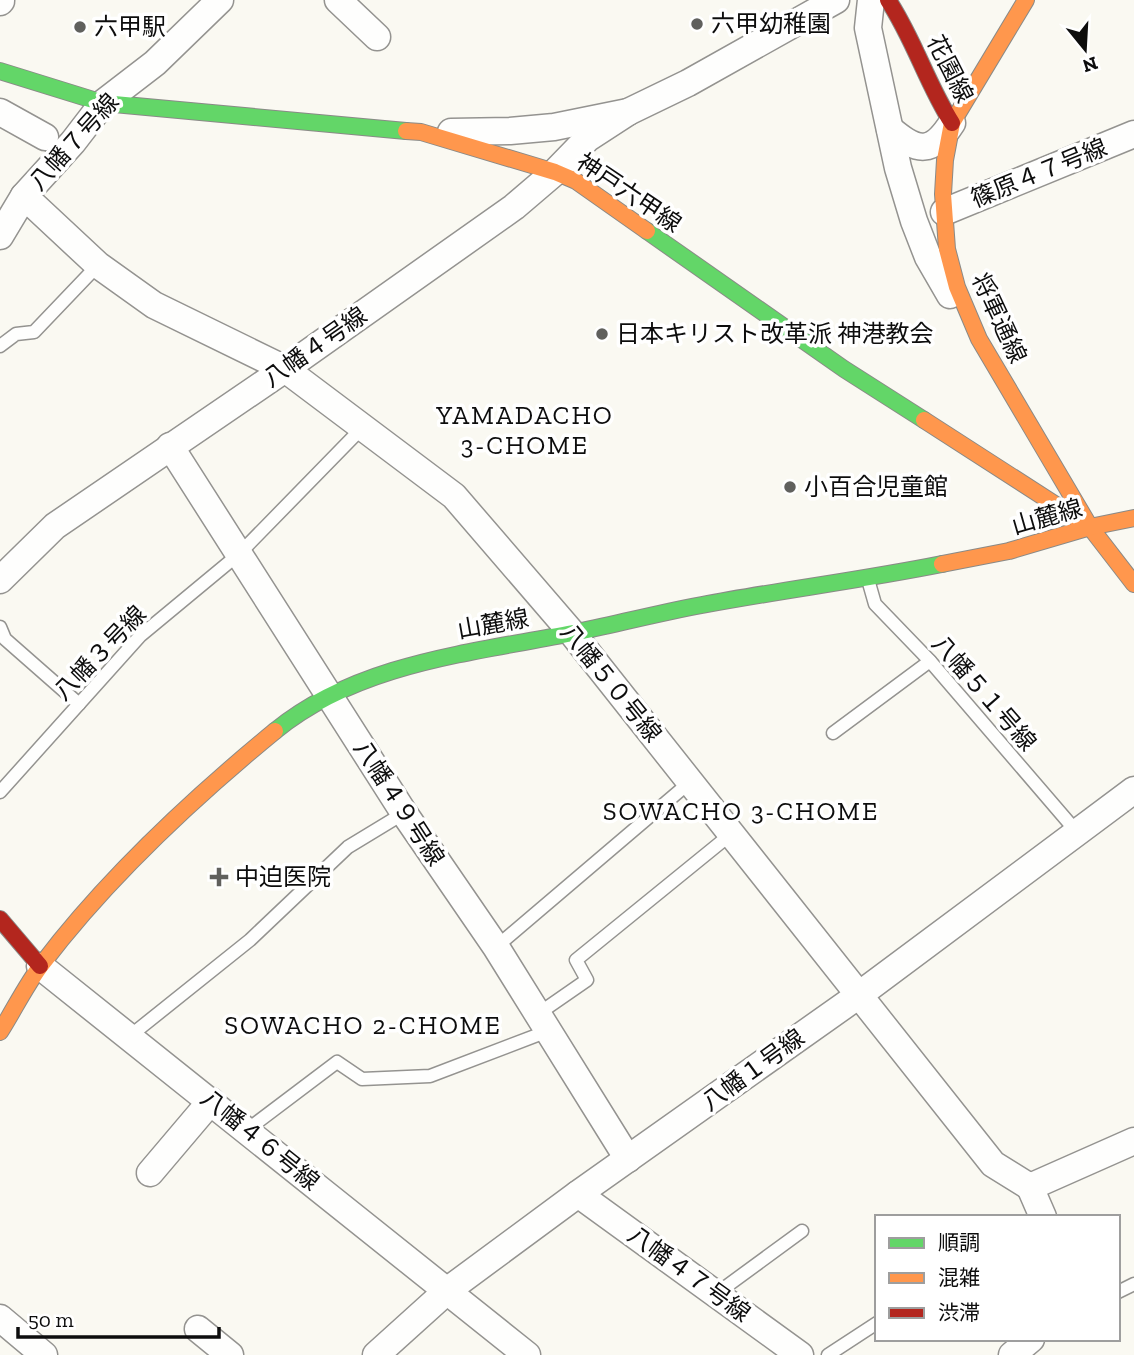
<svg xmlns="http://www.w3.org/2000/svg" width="1134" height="1355" font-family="'Zilla Slab','Noto Sans JP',serif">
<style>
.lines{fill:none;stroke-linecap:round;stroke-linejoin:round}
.lane-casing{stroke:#949390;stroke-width:15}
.street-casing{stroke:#949390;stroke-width:29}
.fast-casing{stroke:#8a8a87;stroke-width:18}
.slow-casing{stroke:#8a8a87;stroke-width:18}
.jam-casing{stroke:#8a8a87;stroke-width:18}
.lane{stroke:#fefefd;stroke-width:12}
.street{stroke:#fefefd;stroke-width:26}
.fast{stroke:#63d668;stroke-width:16}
.slow{stroke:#ff974d;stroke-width:16}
.jam{stroke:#b3261e;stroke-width:16}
.poi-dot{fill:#60605d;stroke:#fff;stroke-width:2.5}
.labels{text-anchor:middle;stroke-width:7;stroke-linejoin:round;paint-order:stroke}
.poi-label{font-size:24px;fill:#0d0d0d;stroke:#fff;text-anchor:start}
.street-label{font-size:24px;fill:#0d0d0d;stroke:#fff}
.neighbourhood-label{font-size:26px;letter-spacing:2px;fill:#0d0d0d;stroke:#fff}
</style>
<rect width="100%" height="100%" fill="#faf9f2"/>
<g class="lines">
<g class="lane-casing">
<g id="lane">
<polyline points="0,346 16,334 34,332 98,265"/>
<polyline points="869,583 875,604 930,661 1076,831"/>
<polyline points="0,627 5,639 79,704"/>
<polyline points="833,733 930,661"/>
<polyline points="0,792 140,636 239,554 363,427"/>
<polyline points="496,947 690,782"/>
<polyline points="538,1014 587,980 576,960 731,834"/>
<polyline points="130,1036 250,940 348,847 404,813"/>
<polyline points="247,1130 337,1062 362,1079 430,1076 548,1031"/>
<polyline points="1118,1292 1134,1284"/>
<polyline points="716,1294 802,1231"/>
<polyline points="828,1355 877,1323"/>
</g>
</g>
<g class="street-casing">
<g id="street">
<polyline points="338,0 377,37"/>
<polyline points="871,0 868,28 898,168 914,221 928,257 950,295"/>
<polyline points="0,2 1,1"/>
<polyline points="0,112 45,137"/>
<path d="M890,129C918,153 932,154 952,123"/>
<polyline points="451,132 510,131 554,127 628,112 688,83 836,0"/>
<polyline points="24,196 98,265 154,305 285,369 454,496 572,633 993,1164 1030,1187 1134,1141"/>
<polyline points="944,212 1134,134"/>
<polyline points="0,236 24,196 73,142 103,103 155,63 220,0"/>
<polyline points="170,446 404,813 496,947 628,1159"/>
<polyline points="0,580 55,526 285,369 514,207 555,172 588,138 628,112"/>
<polyline points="40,966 527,1355"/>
<polyline points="150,1173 211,1101"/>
<polyline points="1030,1187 1043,1217"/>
<polyline points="578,1194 800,1355"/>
<polyline points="0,1318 44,1355"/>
<polyline points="198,1329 230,1355"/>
<polyline points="376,1355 448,1290 578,1194 859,995 1134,790"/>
<polyline points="1012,1355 1031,1339"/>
</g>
</g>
<g class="fast-casing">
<g id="fast">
<polyline points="0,71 103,103 406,131"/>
<polyline points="647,231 844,369 924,420"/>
<path d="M275,731C358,663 471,653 573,633C616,624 659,613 702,605C782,590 862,580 942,564"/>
</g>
</g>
<g class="slow-casing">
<g id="slow">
<polyline points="1026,0 952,123 945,160 943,194 947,249 957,287 979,339 1090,527"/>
<polyline points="406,131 421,132 555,172 576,181 647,231"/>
<polyline points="924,420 1090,527 1134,584"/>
<polyline points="942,564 1009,551 1090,527 1134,518"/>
<path d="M0,1032C14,1010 26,985 42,964C108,877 191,800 275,731"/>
</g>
</g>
<g class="jam-casing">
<g id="jam">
<path d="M888,0C914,39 927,84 952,123"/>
<polyline points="0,919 40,966"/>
</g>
</g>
<use href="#lane" class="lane"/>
<use href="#street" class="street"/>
<use href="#fast" class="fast"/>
<use href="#slow" class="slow"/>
<use href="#jam" class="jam"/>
</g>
<g class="poi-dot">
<circle cx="697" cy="24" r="7"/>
<circle cx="80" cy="27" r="7"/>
<circle cx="602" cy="334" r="7"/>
<circle cx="790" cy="487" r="7"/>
<path d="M215.5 866.5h7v7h7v7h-7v7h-7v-7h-7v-7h7z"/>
</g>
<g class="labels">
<g class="poi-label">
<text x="711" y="32">六甲幼稚園</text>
<text x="94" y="35">六甲駅</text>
<text x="616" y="342">日本キリスト改革派 神港教会</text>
<text x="804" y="495">小百合児童館</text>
<text x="235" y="885">中迫医院</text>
</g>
<g class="street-label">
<text transform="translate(950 69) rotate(63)" y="8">花園線</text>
<text transform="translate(74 142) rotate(-48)" y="8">八幡７号線</text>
<text transform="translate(1039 173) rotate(-22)" y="8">篠原４７号線</text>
<text transform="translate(629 193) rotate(34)" y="8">神戸六甲線</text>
<text transform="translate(999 318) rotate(65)" y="8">将軍通線</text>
<text transform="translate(315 347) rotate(-35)" y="8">八幡４号線</text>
<text transform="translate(1047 517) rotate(-16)" y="8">山麓線</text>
<text transform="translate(493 624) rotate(-10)" y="8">山麓線</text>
<text transform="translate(100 653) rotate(-46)" y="8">八幡３号線</text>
<text transform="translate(611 683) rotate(51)" y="8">八幡５０号線</text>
<text transform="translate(984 693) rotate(49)" y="8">八幡５１号線</text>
<text transform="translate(399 803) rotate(57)" y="8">八幡４９号線</text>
<text transform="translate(753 1070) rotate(-36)" y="8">八幡１号線</text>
<text transform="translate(260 1140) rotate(39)" y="8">八幡４６号線</text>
<text transform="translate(689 1274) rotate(36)" y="8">八幡４７号線</text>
</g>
<g class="neighbourhood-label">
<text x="525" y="424">YAMADACHO<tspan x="525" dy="30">3-CHOME</tspan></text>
<text x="741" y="820">SOWACHO 3-CHOME</text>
<text x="363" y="1034">SOWACHO 2-CHOME</text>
</g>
</g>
<rect x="875" y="1215" width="245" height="126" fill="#ffffff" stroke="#9e9e9e" stroke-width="2"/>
<rect x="889" y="1238" width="35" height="10" fill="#63d668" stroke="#9e9e9e" stroke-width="2"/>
<text x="938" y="1250" font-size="21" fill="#0d0d0d">順調</text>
<rect x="889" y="1273" width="35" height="10" fill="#ff974d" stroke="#9e9e9e" stroke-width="2"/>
<text x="938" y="1285" font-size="21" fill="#0d0d0d">混雑</text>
<rect x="889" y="1308" width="35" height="10" fill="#b3261e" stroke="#9e9e9e" stroke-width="2"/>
<text x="938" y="1320" font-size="21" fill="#0d0d0d">渋滞</text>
<g transform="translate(1085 49) rotate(162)" stroke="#ffffff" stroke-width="5" paint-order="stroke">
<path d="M0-5L12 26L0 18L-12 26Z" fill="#0d0d0d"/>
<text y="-10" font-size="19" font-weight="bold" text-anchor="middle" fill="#0d0d0d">N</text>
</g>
<path d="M18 1327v10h201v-10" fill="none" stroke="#0d0d0d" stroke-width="3.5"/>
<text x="28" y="1327" font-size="21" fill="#0d0d0d" stroke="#ffffff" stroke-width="5" paint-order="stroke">50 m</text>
</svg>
